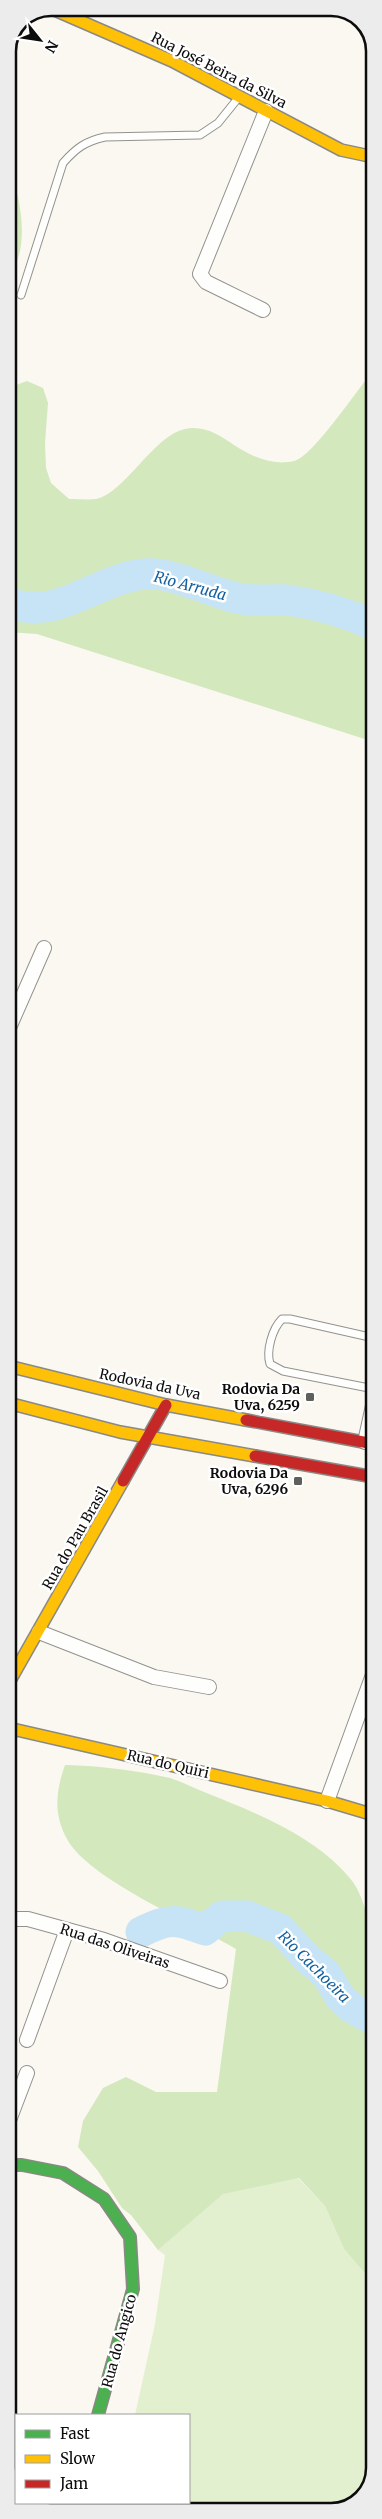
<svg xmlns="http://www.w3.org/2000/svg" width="382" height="2519" font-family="Merriweather,serif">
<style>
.green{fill:#e2f0cf}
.forest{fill:#d3e8bd}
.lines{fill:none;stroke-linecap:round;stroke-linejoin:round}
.river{stroke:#c6e4f6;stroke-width:31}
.lane-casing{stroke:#93928f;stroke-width:9}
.street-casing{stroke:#93928f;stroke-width:16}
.fast-casing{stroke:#8a8985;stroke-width:14}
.slow-casing{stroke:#8a8985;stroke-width:14}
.jam-casing{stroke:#8a8985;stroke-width:14}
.lane{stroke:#fefefd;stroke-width:7}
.street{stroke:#fefefd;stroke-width:14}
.fast{stroke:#4caf50;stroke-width:11}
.slow{stroke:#ffc107;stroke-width:11}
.jam{stroke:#c62828;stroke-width:11}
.poi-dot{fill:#5f5f5c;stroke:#fff;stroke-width:2}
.labels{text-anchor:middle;stroke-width:5;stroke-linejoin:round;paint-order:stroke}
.street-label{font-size:14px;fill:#0c0c0c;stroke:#fff}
.poi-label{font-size:14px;font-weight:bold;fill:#0c0c0c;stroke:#fff;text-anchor:end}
.water-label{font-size:15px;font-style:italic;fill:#1361a1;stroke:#fff}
.rim{fill:none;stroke:#0c0c0c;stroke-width:2.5}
</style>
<rect width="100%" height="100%" fill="#faf8f0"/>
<polygon class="green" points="298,2178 325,2206 344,2249 363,2271 374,2281 374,2468 363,2497 336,2511 107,2511 109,2503 189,2503 189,2415 135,2415 155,2324 165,2255 158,2250 223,2193"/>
<g class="forest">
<path d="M8,162C20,196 32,247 8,278Z"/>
<path d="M374,370V742L37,634L8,632V388L27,381L43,388L48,403L45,443L46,468L51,483L69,499C77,499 88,500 96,499C124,494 154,435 185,429C204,425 219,435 234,445C253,457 271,466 294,461C313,457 358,388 374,370Z"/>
<path d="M65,1765C101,1766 135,1770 170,1778C183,1782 196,1789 209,1794C259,1814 319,1838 353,1882C366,1901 368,1925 374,1946V2281L363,2271L344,2249L325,2206L299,2178L223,2194L158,2250L131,2215L122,2208L98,2171L78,2147L83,2121L103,2088L126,2077L156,2092H217L236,1949C195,1924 88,1879 67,1839C53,1814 56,1790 65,1765Z"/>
</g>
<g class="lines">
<g class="river">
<path d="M8,603C62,621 94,579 145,574C173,572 210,592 237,598C253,602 271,599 287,600C317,604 347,613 374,625"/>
<path d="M141,1932C170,1918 175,1919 205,1930L222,1916H247L280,1929L308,1959L326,1974L340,1997L352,2008L374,2020"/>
</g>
<g class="lane-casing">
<g id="lane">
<path d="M21,295L63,163C76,148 86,141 105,137L200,135L218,123L239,97"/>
<path d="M374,1338L290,1319H282C272,1329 266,1351 270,1364L283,1371L374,1389"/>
</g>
</g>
<g class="street-casing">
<g id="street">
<polyline points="263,310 206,282 200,274 266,111"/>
<polyline points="8,1030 44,948"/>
<polyline points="365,1442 374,1401"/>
<polyline points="39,1632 154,1677 209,1687"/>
<polyline points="327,1801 374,1672"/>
<polyline points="8,1919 28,1919 104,1940 220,1981"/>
<polyline points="27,2040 67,1930"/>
<polyline points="8,2123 27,2073"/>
<polyline points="72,2511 74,2503"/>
</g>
</g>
<g class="fast-casing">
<polyline id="fast" points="8,2165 22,2165 63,2173 104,2199 130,2237 133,2289 98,2415"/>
</g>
<g class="slow-casing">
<g id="slow">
<polyline points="50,8 172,61 341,150 374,157"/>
<polyline points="8,1366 166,1405 246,1420"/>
<polyline points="8,1403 120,1432 255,1456"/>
<polyline points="8,1684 123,1481"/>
<polyline points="8,1728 327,1801 374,1815"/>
</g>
</g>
<g class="jam-casing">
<g id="jam">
<polyline points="246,1420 374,1444"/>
<polyline points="255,1456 374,1477"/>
<polyline points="123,1481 166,1405"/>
</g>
</g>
<use href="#lane" class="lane"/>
<use href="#street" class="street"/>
<use href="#fast" class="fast"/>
<use href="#slow" class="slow"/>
<use href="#jam" class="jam"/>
</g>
<g class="poi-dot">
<rect x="305" y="1392" width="10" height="10" rx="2.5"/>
<rect x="293" y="1476" width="10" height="10" rx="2.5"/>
</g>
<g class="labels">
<g class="street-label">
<text transform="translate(219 70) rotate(27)" y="5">Rua José Beira da Silva</text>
<text transform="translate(150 1384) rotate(12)" y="5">Rodovia da Uva</text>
<text transform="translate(75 1538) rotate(-60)" y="5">Rua do Pau Brasil</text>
<text transform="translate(168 1764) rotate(13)" y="5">Rua do Quiri</text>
<text transform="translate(115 1946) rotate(18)" y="5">Rua das Oliveiras</text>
<text transform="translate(119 2341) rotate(-75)" y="5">Rua do Angico</text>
</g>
<g class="poi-label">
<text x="300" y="1394">Rodovia Da<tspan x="300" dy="16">Uva, 6259</tspan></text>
<text x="288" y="1478">Rodovia Da<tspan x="288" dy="16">Uva, 6296</tspan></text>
</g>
<g class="water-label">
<text transform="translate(190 586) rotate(15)" y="5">Rio Arruda</text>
<text transform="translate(314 1967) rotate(45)" y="5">Rio Cachoeira</text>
</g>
</g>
<path d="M0 0H382V2519H0ZM51 16H331A35 35 0 0 1 366 51V2468A35 35 0 0 1 331 2503H51A35 35 0 0 1 16 2468V51A35 35 0 0 1 51 16Z" fill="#ececec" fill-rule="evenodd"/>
<path class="rim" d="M51 16H331A35 35 0 0 1 366 51V2468A35 35 0 0 1 331 2503H51A35 35 0 0 1 16 2468V51A35 35 0 0 1 51 16Z"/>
<rect x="15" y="2414" width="175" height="90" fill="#ffffff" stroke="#9e9e9e"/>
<rect x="25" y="2430" width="25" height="8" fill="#4caf50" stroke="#9e9e9e"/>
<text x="60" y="2439" font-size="15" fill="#0c0c0c">Fast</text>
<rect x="25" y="2455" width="25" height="8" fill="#ffc107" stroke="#9e9e9e"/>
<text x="60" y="2464" font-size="15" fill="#0c0c0c">Slow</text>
<rect x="25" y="2480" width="25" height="8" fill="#c62828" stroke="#9e9e9e"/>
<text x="60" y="2489" font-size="15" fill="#0c0c0c">Jam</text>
<g transform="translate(40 40) rotate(120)" stroke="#ffffff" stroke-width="4" paint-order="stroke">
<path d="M0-4L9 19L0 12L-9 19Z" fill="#0c0c0c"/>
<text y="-8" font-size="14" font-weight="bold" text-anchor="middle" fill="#0c0c0c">N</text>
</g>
</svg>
